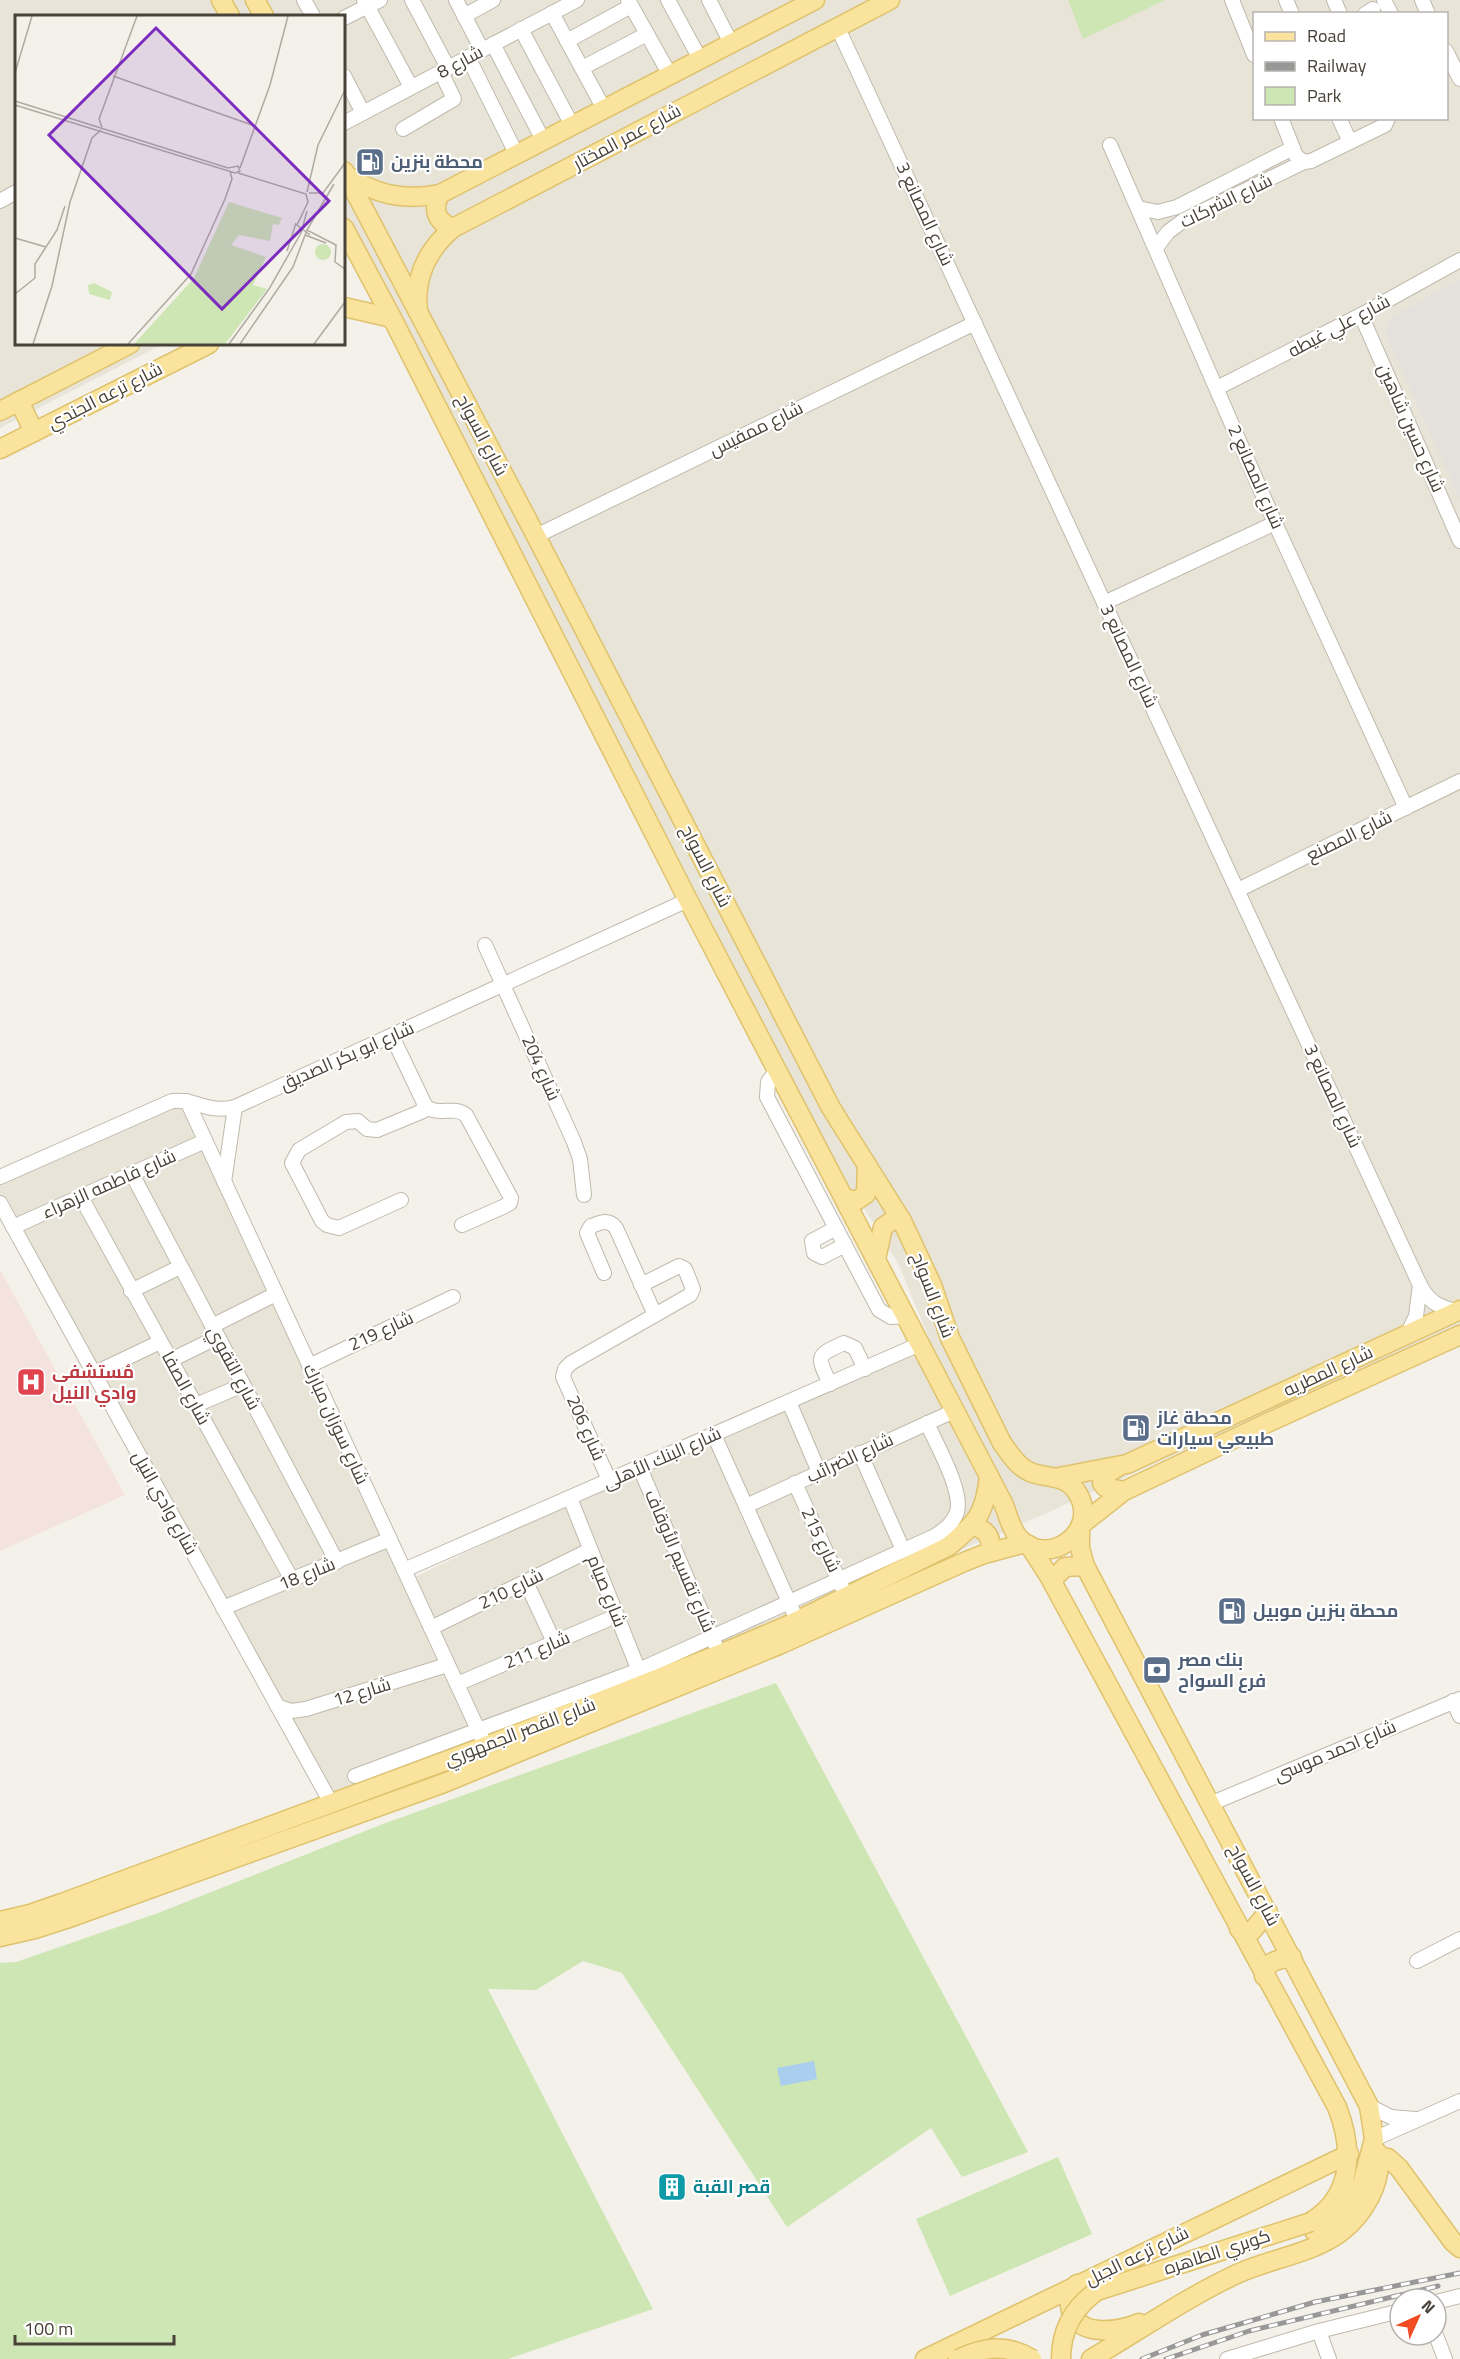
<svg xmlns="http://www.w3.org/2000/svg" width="1460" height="2359" font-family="'Titillium Web',Cairo,sans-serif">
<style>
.residential{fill:#e8e4d8;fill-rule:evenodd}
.industrial{fill:#e4e0db}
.medical{fill:#f4e2de}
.green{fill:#cee6b4}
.water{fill:#a9ceee}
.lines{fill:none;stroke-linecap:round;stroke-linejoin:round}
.minor-casing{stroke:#bfbaac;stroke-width:16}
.major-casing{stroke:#dfc26c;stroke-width:21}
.minor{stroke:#fff;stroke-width:14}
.major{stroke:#fae49d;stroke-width:18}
.rail-casing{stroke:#989898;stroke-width:5}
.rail{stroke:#fff;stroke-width:3;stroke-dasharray:9;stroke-linecap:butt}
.major-bridge-casing{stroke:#dfc26c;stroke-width:21;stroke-linecap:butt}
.major-bridge{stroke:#fae49d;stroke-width:18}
.labels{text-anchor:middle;stroke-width:4.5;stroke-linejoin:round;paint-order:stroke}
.street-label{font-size:18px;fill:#484238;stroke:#fff}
.service-label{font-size:18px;font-weight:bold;fill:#4e5e75;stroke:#fff;text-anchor:start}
.health-label{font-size:18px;font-weight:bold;fill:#be3a42;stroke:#fff;text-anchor:start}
.culture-label{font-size:18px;font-weight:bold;fill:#0d838f;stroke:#fff;text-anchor:start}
.inset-road{fill:none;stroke:#afaba3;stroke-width:1.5}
.view{fill:#7b2cbf;fill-opacity:0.15;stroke:#7b2cbf;stroke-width:3}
.inset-edge{fill:none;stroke:#484238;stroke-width:3}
</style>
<rect width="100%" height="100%" fill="#f4f1ea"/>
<path class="residential" d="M0,0H1460V1325L1031,1520L640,1686L328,1809L0,1201V1178L179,1093L415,1577L561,1507L931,1343L900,1268L881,1234L836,1167L359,249L344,255V16H16V344H163L0,428ZM1254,14H1446V118H1254Z"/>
<polygon class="industrial" points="1460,280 1460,499 1385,332 1393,316"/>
<polygon class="medical" points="0,1270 125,1495 0,1551"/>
<g class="green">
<polygon points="1068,0 1165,0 1083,39"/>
<polygon points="776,1683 1028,2152 962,2177 931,2128 787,2227 622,1973 583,1961 536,1990 488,1989 653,2309 508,2359 0,2359 0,1963 16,1962 158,1913 383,1824"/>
<polygon points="1058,2157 1092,2234 950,2296 916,2219"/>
</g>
<polygon class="water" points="814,2061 817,2079 781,2086 777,2068"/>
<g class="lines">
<g class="minor-casing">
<g id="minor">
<polyline points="304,0 313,16"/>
<polyline points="364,0 411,87"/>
<polyline points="412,0 448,68"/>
<polyline points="456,0 482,50"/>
<polyline points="628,0 670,75"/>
<polyline points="668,0 700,59"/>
<polyline points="709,0 731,43"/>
<polyline points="1232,0 1254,55"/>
<polyline points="1286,0 1292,14"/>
<polyline points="1334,0 1340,14"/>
<polyline points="1384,0 1391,14"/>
<polyline points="1422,0 1428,14"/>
<polyline points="552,13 604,109"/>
<polyline points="1365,14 1373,9"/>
<polyline points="464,16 493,0"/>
<polyline points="344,18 380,0"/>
<path d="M837,26L1420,1285C1428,1301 1439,1308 1457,1311"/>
<polyline points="521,29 572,125"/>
<polyline points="567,41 631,6"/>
<polyline points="493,44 543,140"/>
<polyline points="1446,51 1460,79"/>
<polyline points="468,57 517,155"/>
<polyline points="582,68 647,34"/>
<polyline points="344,76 363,113"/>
<polyline points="1281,118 1296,156 1304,162 1311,161 1381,127 1385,125 1388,118"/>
<polyline points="1339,118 1350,142"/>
<polyline points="344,123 577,0"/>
<polyline points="403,129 454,99 441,72"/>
<polyline points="1110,145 1275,523 1406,808"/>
<polyline points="0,201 16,192"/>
<polyline points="1138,208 1158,212 1177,207 1293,148"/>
<polyline points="1156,248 1168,232 1184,220 1304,162"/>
<polyline points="1361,315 1460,541"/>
<polyline points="1217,388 1361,315 1460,260"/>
<polyline points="536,536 975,323"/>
<polyline points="1104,603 1275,523"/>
<polyline points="1238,890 1460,781"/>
<polyline points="485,945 574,1142 580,1159 584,1195"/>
<polyline points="392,1036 424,1103 423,1111 377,1130 367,1129 358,1121 346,1122 299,1150 292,1163 322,1221 327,1225 339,1228 401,1200"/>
<polyline points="777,1070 768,1082 767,1097 879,1310 891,1317 905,1316"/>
<polyline points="187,1101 481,1736"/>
<path d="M425,1106C439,1117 453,1105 466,1115L511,1198L510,1203L505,1206L462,1225"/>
<polyline points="132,1174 337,1562"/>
<path d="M0,1177L172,1101C196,1098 206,1114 235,1107L688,900"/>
<polyline points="224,1182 235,1107"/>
<polyline points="81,1197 292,1580"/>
<polyline points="0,1203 331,1803"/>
<polyline points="13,1227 205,1141"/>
<polyline points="836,1228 812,1241 814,1253 822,1257 845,1245"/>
<path d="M604,1273L587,1233L591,1226C600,1223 608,1218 616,1228L655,1315"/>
<polyline points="131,1291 180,1267"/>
<polyline points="212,1326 276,1294"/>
<polyline points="1407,1335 1416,1316 1420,1285"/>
<polyline points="171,1360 218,1337"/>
<polyline points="309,1366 453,1297"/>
<polyline points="93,1374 160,1342"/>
<path d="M830,1384C817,1356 815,1356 844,1343L855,1348L865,1369"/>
<polyline points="789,1402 819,1472"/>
<polyline points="196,1405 243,1385"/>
<polyline points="714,1435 797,1620"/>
<polyline points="860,1453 903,1550"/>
<polyline points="640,1468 715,1644"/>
<polyline points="609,1480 563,1377 565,1369 571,1363 690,1295 693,1289 685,1269 679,1266 641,1285"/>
<polyline points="795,1483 842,1587"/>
<polyline points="570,1498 641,1676"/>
<polyline points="746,1506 954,1411"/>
<polyline points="404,1570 920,1344"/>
<polyline points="526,1582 554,1642"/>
<polyline points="223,1608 390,1539"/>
<polyline points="431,1628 590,1550"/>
<polyline points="457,1684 616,1616"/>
<polyline points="1453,1701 1460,1716"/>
<polyline points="277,1706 291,1711 306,1709 447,1665"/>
<path d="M355,1776L639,1670L935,1536C945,1529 953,1524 957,1512C963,1490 936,1444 927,1423"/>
<polyline points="1210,1804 1460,1699"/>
<polyline points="1417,1961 1460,1939"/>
<polyline points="1369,2106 1391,2117 1416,2119"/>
<polyline points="1374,2139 1460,2101"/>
<polyline points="1436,2302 1460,2296"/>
<polyline points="1319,2331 1329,2359"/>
<polyline points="1436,2335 1445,2359"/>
<polyline points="1227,2359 1319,2331 1400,2311"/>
</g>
</g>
<g class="major-casing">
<g id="major">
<polyline points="221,0 230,16"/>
<polyline points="255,0 264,16"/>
<path d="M344,171L536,536L831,1108L902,1221L932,1285L950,1338L1002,1443C1010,1454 1017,1466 1030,1472C1048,1479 1067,1474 1078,1494C1100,1532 1047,1570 1018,1537C1010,1527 1008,1514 1003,1503L688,900L392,318L344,228"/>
<path d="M345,174C375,195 404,201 440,194L815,0"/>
<path d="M440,194C432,209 436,222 453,228"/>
<polyline points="344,307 392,318"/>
<path d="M418,311C414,277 427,250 453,228L890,0"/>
<polyline points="19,401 34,432"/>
<polyline points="0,411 130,344"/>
<polyline points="0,449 209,344"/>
<polyline points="844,1198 856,1201 866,1194 867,1165"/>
<polyline points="876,1259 883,1227 893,1220 902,1221"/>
<polyline points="1118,1467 1103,1476 1102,1483 1105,1487 1124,1491"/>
<polyline points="1059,1477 1127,1464 1460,1310"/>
<polyline points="1082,1524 1124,1491 1267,1423 1460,1335"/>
<path d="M974,1526C987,1530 992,1538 991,1552"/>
<polyline points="1080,1530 1080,1548 1085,1566 1369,2106 1374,2139 1362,2184 1350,2203 1334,2219 1314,2231"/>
<path d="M1029,1545L1049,1576L1337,2107C1353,2148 1354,2195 1312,2221"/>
<polyline points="1052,1580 1065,1567 1085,1566"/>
<path d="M0,1921L30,1914L59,1904L486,1746L720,1654L784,1627L949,1546C977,1522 985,1514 989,1476"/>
<polyline points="1239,1929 1245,1932 1252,1931 1268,1912"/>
<polyline points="0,1937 35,1929 66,1919 444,1783 779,1645 964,1562 984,1554 1025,1543"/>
<path d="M1264,1976C1267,1960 1277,1960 1292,1957"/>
<polyline points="1379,2157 1388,2158 1399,2168 1453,2242 1460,2248"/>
<path d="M1077,2284C1071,2293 1068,2301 1071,2311C1080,2338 1119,2331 1139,2323"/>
<polyline points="925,2359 1349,2154"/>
<path d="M1091,2359C1140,2330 1187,2297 1239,2273C1270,2259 1314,2253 1341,2232C1362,2216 1385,2181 1377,2152"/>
</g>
</g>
<use href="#minor" class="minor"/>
<use href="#major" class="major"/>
<g class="rail-casing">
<g id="rail">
<polyline points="1142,2359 1202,2335 1315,2302 1460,2273"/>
<polyline points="1166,2359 1249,2331 1438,2286"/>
</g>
</g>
<use href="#rail" class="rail"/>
<g class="major-bridge-casing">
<g id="major-bridge">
<path d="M958,2359C984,2347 1006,2343 1032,2359"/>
<path d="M1061,2359C1061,2330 1073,2308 1097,2291L1311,2222"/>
</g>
</g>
<use href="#major-bridge" class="major-bridge"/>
</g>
<defs>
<g id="fuel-square" transform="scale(1.5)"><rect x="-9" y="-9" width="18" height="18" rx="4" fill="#5c6f8a" stroke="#fff"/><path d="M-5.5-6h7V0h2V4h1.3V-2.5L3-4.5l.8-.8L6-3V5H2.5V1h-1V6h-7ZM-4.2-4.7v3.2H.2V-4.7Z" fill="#fff"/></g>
<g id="hospital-square" transform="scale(1.5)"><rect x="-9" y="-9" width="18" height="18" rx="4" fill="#e0444e" stroke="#fff"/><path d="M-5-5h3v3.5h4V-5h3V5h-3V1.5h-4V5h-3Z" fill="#fff"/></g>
<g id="bank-square" transform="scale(1.5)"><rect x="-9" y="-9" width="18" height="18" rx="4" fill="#5c6f8a" stroke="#fff"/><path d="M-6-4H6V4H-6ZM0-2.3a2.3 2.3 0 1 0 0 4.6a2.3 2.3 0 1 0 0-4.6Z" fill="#fff"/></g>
<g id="building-square" transform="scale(1.5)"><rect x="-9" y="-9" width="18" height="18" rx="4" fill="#0f9aa8" stroke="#fff"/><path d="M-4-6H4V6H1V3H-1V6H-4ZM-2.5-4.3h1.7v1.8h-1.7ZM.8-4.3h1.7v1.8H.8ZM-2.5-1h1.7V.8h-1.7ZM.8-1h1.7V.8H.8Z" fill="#fff"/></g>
</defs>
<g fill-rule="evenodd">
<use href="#fuel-square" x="370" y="162"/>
<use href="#hospital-square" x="31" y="1382"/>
<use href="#fuel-square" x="1136" y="1428"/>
<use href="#fuel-square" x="1232" y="1611"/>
<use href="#bank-square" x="1157" y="1670"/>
<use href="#building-square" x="672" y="2187"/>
</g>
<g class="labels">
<g class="street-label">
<text transform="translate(460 62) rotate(-28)" y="6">شارع 8</text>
<text transform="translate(627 137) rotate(-28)" y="6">شارع عمر المختار</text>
<text transform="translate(1226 201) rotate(-26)" y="6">شارع الشركات</text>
<text transform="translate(925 214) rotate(65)" y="6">شارع المصانع 3</text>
<text transform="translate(1339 326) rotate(-28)" y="6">شارع علي غيطه</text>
<text transform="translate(105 396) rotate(-27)" y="6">شارع ترعه الجندي</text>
<text transform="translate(1411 428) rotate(66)" y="6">شارع حسين شاهين</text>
<text transform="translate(756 429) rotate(-26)" y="6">شارع ممفيس</text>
<text transform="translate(482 435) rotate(62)" y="6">شارع السواح</text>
<text transform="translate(1256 477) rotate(66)" y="6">شارع المصانع 2</text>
<text transform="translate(1129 656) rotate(65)" y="6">شارع المصانع 3</text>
<text transform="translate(1349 836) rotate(-26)" y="6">شارع المصنع</text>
<text transform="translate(706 866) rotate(63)" y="6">شارع السواح</text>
<text transform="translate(347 1056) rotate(-24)" y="6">شارع ابو بكر الصديق</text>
<text transform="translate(541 1068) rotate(66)" y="6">شارع 204</text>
<text transform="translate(1333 1096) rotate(65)" y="6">شارع المصانع 3</text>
<text transform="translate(109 1184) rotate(-24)" y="6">شارع فاطمه الزهراء</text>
<text transform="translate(933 1295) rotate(69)" y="6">شارع السواح</text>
<text transform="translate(381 1331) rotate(-25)" y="6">شارع 219</text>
<text transform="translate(234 1368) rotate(62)" y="6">شارع التقوي</text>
<text transform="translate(1328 1371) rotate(-25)" y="6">شارع المطريه</text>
<text transform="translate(186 1388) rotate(61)" y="6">شارع الصفا</text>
<text transform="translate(336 1424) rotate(65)" y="6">شارع سوزان مبارك</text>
<text transform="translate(586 1428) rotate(66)" y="6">شارع 206</text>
<text transform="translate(662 1458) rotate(-24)" y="6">شارع البنك الأهلى</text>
<text transform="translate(850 1458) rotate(-25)" y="6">شارع الضرائب</text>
<text transform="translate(165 1503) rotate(61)" y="6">شارع وادي النيل</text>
<text transform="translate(821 1540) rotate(65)" y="6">شارع 215</text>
<text transform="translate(680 1561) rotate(67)" y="6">شارع تقسيم الأوقاف</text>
<text transform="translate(307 1574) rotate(-22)" y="6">شارع 18</text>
<text transform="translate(511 1589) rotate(-26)" y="6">شارع 210</text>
<text transform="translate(607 1591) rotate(68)" y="6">شارع صيام</text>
<text transform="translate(537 1650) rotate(-23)" y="6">شارع 211</text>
<text transform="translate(362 1692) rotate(-17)" y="6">شارع 12</text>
<text transform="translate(520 1732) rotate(-21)" y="6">شارع القصر الجمهوري</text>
<text transform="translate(1335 1751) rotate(-23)" y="6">شارع احمد موسى</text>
<text transform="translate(1254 1885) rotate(62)" y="6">شارع السواح</text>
<text transform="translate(1217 2252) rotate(-18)" y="6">كوبري الطاهره</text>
<text transform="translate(1137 2256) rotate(-26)" y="6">شارع ترعه الجبل</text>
</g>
<g class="service-label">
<text x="391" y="168">محطة بنزين</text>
<text x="1157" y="1424">محطة غاز<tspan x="1157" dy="21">طبيعي سيارات</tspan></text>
<text x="1253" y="1617">محطة بنزين موبيل</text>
<text x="1178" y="1666">بنك مصر<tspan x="1178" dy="21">فرع السواح</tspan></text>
</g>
<g class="health-label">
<text x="52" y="1378">مُستشفى<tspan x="52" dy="21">وادي النيل</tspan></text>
</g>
<g class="culture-label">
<text x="693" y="2193">قصر القبة</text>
</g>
</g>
<g transform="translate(15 15)">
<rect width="330" height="330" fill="#f4f1ea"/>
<path d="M214,187L267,203L264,210L258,209L255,226L224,220L216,230L251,242L238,270L252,274L210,329H119L179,263ZM300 237a8 8 0 1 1 16 0a8 8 0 1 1-16 0ZM79,268L97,277L95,285L74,279L73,270Z" fill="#cee6b4"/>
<path class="inset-road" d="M0,58L17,1M98,61L237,110M0,86L213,153L223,151L225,156L220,158L0,90M87,112L84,104L122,1M225,153L255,70L273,1M223,158L291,179L293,187L282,210L295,220M292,177L303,130L330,75M294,178H308L330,148M292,215L319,169M290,220L311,228M0,223L31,232M272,236L281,208M0,279L20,263V249L42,215L50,191M18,329L37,271L55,187L77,123L86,115M113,329L176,259L210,184L217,164L215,156M214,329L254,274L286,218L292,196M225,329L278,252L292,215L321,230L320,247L330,254M299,329L330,287"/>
<path class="view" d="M141,13L314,186L207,294L34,120Z"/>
<rect width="330" height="330" class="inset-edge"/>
</g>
<rect x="1253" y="12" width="195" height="108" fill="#ffffff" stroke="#b6b3af" stroke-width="1.5"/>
<rect x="1265" y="32" width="30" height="9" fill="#fae49d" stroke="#b6b3af" stroke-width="1.5"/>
<text x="1307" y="42" font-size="18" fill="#484238">Road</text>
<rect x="1265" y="62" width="30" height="9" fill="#989898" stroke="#b6b3af" stroke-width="1.5"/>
<text x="1307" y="72" font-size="18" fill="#484238">Railway</text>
<rect x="1265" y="87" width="30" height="18" fill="#cee6b4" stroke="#b6b3af" stroke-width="1.5"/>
<text x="1307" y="102" font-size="18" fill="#484238">Park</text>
<g transform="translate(1418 2317) rotate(45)"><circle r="28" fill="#ffffff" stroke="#b6b3af" stroke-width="1.5"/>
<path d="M0-4.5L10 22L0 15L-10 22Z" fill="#f14c24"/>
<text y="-9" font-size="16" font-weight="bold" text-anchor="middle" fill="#484238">N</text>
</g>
<path d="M15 2335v9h159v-9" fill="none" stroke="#484238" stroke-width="3"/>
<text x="24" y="2335" font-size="18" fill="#484238" stroke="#ffffff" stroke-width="4.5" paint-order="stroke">100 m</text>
</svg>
